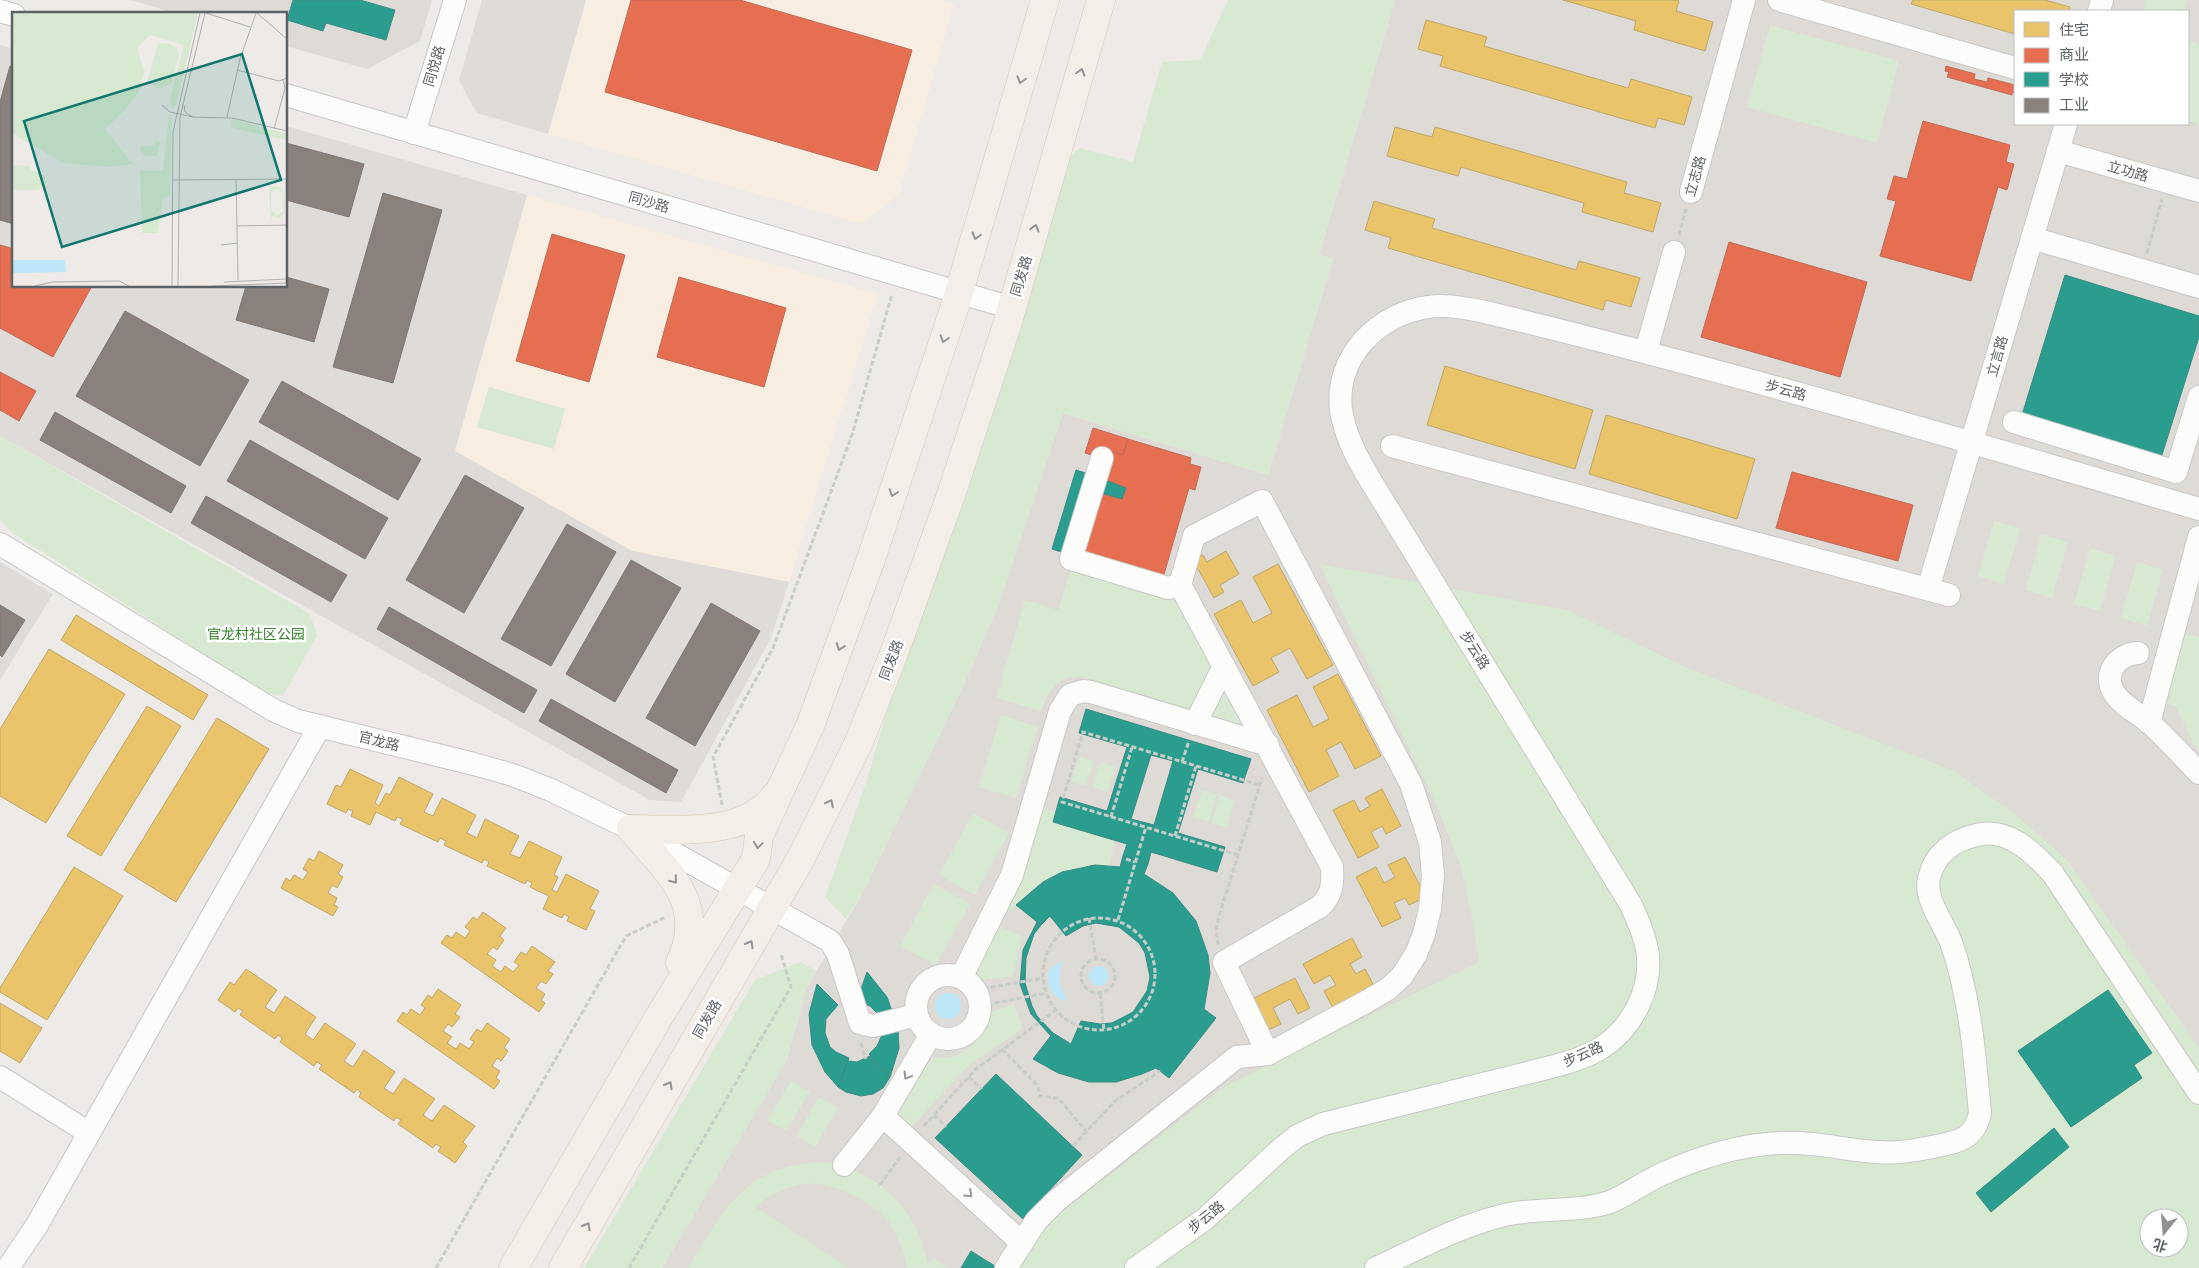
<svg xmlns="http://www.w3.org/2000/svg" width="2199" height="1268" font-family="'Public Sans','Noto Sans SC',sans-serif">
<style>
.commercial{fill:#f7ede0}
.industrial{fill:#dedbd8}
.education{fill:#dedad5;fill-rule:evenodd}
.green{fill:#d8e9d1;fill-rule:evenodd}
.water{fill:#bbe7f8}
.homes{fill:#e9c46a;stroke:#bfa769}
.shops{fill:#e76f51;stroke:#bd6b57}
.schools{fill:#2a9d8f;stroke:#398b83;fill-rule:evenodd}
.industry{fill:#8a817c;stroke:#7c7875}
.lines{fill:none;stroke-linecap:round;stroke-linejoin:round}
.minor-casing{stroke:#c8c8c8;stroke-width:24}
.major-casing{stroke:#d6c7b3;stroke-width:29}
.path{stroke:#c7cdc9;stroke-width:3;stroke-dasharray:5 2.5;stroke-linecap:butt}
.minor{stroke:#fcfcfb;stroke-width:22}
.major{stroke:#f3efe8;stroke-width:28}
.oneway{stroke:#919394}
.oneway2{stroke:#94989a}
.labels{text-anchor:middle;stroke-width:5;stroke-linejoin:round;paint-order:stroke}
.street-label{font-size:14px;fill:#5c6266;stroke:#fff}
.park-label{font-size:14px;fill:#38832e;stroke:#fff}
.inset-road{fill:none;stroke:#afb0af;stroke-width:1}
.view{fill:#0f766e;fill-opacity:0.15;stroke:#0f766e;stroke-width:2.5}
.inset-edge{fill:none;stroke:#5c6266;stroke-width:2.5}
</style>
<rect width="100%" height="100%" fill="#edeae7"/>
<g class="commercial">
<polygon points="586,0 941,0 954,4 899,195 861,224 548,134"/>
<polygon points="527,195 878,294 789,582 632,551 455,451"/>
</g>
<g class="industrial">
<polygon points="482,0 586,0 548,134 477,113 459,81"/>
<polygon points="0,45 14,49 14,286 286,286 286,126 527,195 455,451 632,551 789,582 771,638 681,802 650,800 0,436"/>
<polygon points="0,562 53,594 0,680"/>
</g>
<g class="education">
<polygon points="131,0 432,0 420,41 367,69 286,46 286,14 178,14"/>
<path d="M1395,0H2199V1268H662L786,1062L807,987L862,894L961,691L998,606L1063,413L1268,475L1333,259L1319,255ZM2015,11H2188V124H2015ZM2149,1218H2179V1248H2149Z"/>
</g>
<g class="green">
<polygon points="1228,0 1395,0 1319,255 1333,259 1268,475 1063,413 998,606 961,691 862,894 846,919 825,897 867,780 891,696 1067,159 1080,148 1133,162 1162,62 1200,60"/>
<polygon points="2145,0 2187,0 2184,11 2143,11"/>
<polygon points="1770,25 1899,61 1877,143 1747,107"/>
<polygon points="2188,41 2199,44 2199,124 2188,121"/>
<polygon points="489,387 565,409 554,449 477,427"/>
<polygon points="0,436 310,614 317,635 283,696 266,693 14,534 0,520"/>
<polygon points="1994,521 2020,528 2004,584 1978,576"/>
<polygon points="2041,534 2068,542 2052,598 2026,590"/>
<polygon points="2090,548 2116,556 2100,611 2074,604"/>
<polygon points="2137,562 2163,570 2147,626 2121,618"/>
<path d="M1319,564L1567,610L1687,668L1954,771L2016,815L2067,860L2199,1048V1268H1020L1046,1224L1224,1087L1479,962L1472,917L1460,863L1435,802ZM2149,1218H2179V1248H2149Z"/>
<path d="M1072,566L1176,597L1211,659V674L1195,704L1187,708L1083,677C1056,675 1051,688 1041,711L996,698L1025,600L1058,610Z"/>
<polygon points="2174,632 2199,637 2199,751 2192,742 2176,706 2154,700"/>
<polygon points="1225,690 1244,722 1242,725 1213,717 1211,714"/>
<polygon points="1001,715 1038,727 1016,798 979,787"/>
<polygon points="1079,756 1094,761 1086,786 1071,782"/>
<polygon points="1100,762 1115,767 1108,792 1092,787"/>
<polygon points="1202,790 1217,794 1209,822 1193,817"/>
<polygon points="1220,795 1235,800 1227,828 1211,823"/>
<path d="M1041,807L1056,812L1053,822L1115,841L1109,866C1069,865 1037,880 1012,911L1006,906Z"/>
<polygon points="973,813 1009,833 975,895 939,875"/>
<polygon points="934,884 970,904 936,965 900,946"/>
<polygon points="994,924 1022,936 1013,976 982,980 974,967"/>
<polygon points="800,962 816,971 807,987 786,1062 662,1268 584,1268 755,980"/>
<path d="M1014,1004L1023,1028L969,1065L908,1131L895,1118L932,1057C963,1062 982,1043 986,1014Z"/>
<polygon points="791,1081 810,1092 786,1131 767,1120"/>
<polygon points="819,1097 838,1108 815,1147 796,1136"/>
<path d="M822,1162C880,1171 918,1209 928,1266L933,1258L947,1268H907C904,1251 899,1237 889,1222C874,1201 828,1180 803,1184C785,1187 769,1195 755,1207L849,1268H688C725,1208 744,1166 822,1162Z"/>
</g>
<g class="water">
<path d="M1063,960C1058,976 1059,987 1068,1001C1051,998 1045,985 1050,969Z"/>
<circle cx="1099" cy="976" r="10"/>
<circle cx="948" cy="1006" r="13"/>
</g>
<g class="homes">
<polygon points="1563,0 1676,0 1679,1 1676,11 1713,22 1705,51 1634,30 1636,21"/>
<polygon points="1913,0 2045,0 2070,7 2069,11 2015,11 2015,34 1911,4"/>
<polygon points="1426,20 1487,37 1484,46 1628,88 1631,79 1692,97 1684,125 1658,118 1655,128 1440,66 1443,56 1418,49"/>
<polygon points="1395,127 1432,137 1435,127 1627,182 1624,193 1661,203 1653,232 1582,212 1584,203 1461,167 1458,176 1387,156"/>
<polygon points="1374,201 1435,219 1432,228 1576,270 1579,261 1640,278 1631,307 1606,300 1603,310 1388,248 1391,238 1365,230"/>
<polygon points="1445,366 1593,410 1575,469 1427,425"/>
<polygon points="1606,415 1755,459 1737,519 1589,474"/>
<polygon points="1226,551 1239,574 1220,585 1224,592 1214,598 1193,560 1203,555 1207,562"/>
<polygon points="1278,564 1333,665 1307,679 1290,648 1271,658 1279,672 1253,686 1214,614 1241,600 1253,623 1272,613 1253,577"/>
<polygon points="76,615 208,695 193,720 61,640"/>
<polygon points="49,649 125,694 46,823 0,796 0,729"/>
<polygon points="1338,674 1381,756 1355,769 1341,742 1326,750 1339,776 1309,792 1267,710 1297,695 1313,727 1329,719 1313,687"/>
<polygon points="147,706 181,726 101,856 67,836"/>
<polygon points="217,718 269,749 176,902 124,870"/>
<polygon points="350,769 383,785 375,803 379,806 386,793 390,795 399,777 433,794 424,812 433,816 442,798 476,815 467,833 477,838 485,819 519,836 510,854 520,858 529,841 562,857 554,875 558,877 552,890 557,892 566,874 599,891 590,909 595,911 586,930 567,921 569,917 564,914 562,918 543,909 549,896 530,887 532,883 527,880 525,884 487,866 489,862 484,859 482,863 444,845 446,841 440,838 438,842 400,824 403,819 397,817 395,821 376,812 370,825 351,816 353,811 348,809 346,813 327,804 336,785 341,787"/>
<polygon points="1382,789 1401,826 1386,834 1382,826 1371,832 1379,847 1358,858 1333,810 1354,800 1360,812 1370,806 1365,798"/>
<polygon points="319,851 343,865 338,874 343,877 337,888 332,885 328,893 337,898 334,905 338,907 333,916 281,888 286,878 290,881 294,875 303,880 308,872 303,869 309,858 314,861"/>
<polygon points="1405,857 1426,897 1409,905 1405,898 1394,903 1401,918 1382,927 1356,877 1376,867 1384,883 1395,877 1388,865"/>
<polygon points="74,867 123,896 47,1020 0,992 0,988"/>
<polygon points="483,912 506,928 500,936 504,940 497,950 493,947 487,954 496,960 492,966 501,972 505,966 513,972 519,965 514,962 521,952 526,955 532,946 555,962 548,971 553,974 546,984 541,981 536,988 545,994 541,1000 545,1003 539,1012 441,943 447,935 452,938 456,932 465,938 470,931 465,927 473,917 477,920"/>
<polygon points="1352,938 1362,957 1350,964 1356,974 1365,969 1374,986 1333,1008 1324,991 1336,985 1330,975 1314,984 1303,964"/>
<polygon points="246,969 277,990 265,1007 274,1013 285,996 316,1017 305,1034 313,1040 325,1023 356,1044 344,1061 353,1067 364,1050 395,1072 384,1088 393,1094 404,1078 435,1099 423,1115 432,1121 444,1105 475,1126 463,1142 467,1146 455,1163 438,1151 441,1147 436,1144 433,1148 398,1124 401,1120 396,1117 394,1121 359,1097 361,1093 357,1089 354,1093 319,1069 322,1065 317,1062 314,1066 280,1042 282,1038 278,1035 275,1039 240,1015 243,1011 238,1008 235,1012 218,1000 230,982 234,985"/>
<polygon points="1295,978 1310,1008 1298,1014 1290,999 1273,1008 1281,1024 1268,1030 1252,999"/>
<polygon points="438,989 461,1005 455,1014 460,1017 452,1027 448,1024 443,1031 452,1037 447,1043 456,1049 460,1043 469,1049 474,1042 470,1039 477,1029 481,1032 487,1023 510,1039 504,1048 508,1051 501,1061 497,1058 492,1066 500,1071 496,1078 500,1081 494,1089 397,1021 403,1012 407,1015 411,1009 420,1015 425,1008 421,1005 428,995 432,998"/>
<polygon points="0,1003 42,1028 20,1063 0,1051"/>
</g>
<g class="shops">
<polygon points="631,0 740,0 912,50 877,171 605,92"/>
<polygon points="1946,66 1975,74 1974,79 1987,82 1988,78 2015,85 2014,93 2012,92 2012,95 1947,77 1949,72 1945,71"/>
<polygon points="1923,121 2010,145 2006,162 2014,164 2007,190 1998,187 1971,281 1880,256 1896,201 1887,199 1894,176 1907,179"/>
<polygon points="552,234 625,255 589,382 516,361"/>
<polygon points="1729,242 1867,282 1840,377 1701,337"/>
<polygon points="0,245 14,249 14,286 92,286 53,357 0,328"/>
<polygon points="679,277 786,308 764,387 657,357"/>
<polygon points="0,372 36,391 19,421 0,410"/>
<polygon points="1093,428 1128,439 1123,455 1113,452 1110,461 1085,453"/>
<polygon points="1128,439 1191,458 1190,464 1201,467 1195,490 1189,488 1162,581 1082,557 1113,452 1123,455"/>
<polygon points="1792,472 1913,505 1898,561 1776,528"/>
</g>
<g class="schools">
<polygon points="293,0 360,0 395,10 386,40 326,23 323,31 287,20"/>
<polygon points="2065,275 2199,316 2199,337 2161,458 2022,415"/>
<polygon points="1076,470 1092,475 1068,554 1052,549"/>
<polygon points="1105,480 1126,488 1122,499 1101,493"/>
<path d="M1086,709L1251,759L1243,783L1198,769L1178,833L1225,847L1217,872L1151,852L1148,864L1123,856L1127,844L1053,822L1060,797L1107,811L1127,747L1079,733ZM1151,755L1173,761L1154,825L1131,819Z"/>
<polygon points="1123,856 1148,864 1144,874 1173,893 1196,921 1208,955 1210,973 1204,1009 1216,1018 1169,1078 1156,1068 1142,1074 1116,1082 1089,1082 1058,1073 1033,1059 1053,1033 1071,1044 1081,1021 1100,1024 1112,1023 1133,1012 1147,991 1150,977 1145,953 1139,943 1119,927 1096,923 1083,926 1066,936 1050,916 1041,925 1016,905 1043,882 1062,872 1095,865 1120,867"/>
<polygon points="1037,922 1041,925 1034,934 1026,958 1025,983 1032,1006 1037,1016 1053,1033 1051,1036 1031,1014 1020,984 1023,950"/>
<polygon points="867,972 887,997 898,1028 899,1048 890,1077 869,1054 877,1046 882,1035 878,1014 870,1006 857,1001"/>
<polygon points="817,984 838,1005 826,1019 825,1033 830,1047 836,1052 849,1058 838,1087 825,1072 812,1045 809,1014"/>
<polygon points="2108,990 2152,1053 2134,1065 2142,1078 2071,1127 2018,1051"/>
<polygon points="870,1056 890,1077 883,1088 873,1094 861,1096 846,1092 838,1087 848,1061 857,1062"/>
<polygon points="996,1074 1082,1155 1023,1219 935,1138"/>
<polygon points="2054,1128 2069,1147 1991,1212 1976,1193"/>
<polygon points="971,1251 998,1268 961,1268"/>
</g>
<g class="industry">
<polygon points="10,66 14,67 14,224 0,220 0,102"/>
<polygon points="286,143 364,164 349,217 286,200"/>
<polygon points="383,193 442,210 393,383 333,367"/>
<polygon points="286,277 329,289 314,342 236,320 246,286 286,286"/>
<polygon points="125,311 249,380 200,466 76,396"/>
<polygon points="282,381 421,459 398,500 259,422"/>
<polygon points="55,412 186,486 171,513 40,440"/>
<polygon points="250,440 388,518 365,559 227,481"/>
<polygon points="465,475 524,508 464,613 406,580"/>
<polygon points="206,496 347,575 331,602 191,523"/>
<polygon points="567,524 616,552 551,666 501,639"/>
<polygon points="631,560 681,588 615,702 566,674"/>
<polygon points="711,603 760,631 695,746 646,718"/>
<polygon points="0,605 25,620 2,657 0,655"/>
<polygon points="389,607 537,690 524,713 377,629"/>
<polygon points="551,699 678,770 666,793 539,721"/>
</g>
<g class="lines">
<g class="minor-casing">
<g id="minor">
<polyline points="1779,0 2015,68"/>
<polyline points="0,11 14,15"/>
<polyline points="2099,11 2102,0"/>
<polyline points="286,95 1012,308"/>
<polyline points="414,133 455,0"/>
<polyline points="2058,151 2199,191"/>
<polyline points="1691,192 1744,0"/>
<polyline points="2032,238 2199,287"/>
<polyline points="1646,351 1674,252"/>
<polyline points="2014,422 2176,472 2199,397"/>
<polyline points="1392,446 1949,595"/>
<polyline points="1102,458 1071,559 1168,588 1180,585"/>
<path d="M1262,501L1411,784L1430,842L1433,876L1430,909L1424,934L1416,954L1402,976L1388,989L1364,1003L1268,1054L1224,962L1321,906C1332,894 1333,884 1332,867L1180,585L1194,536Z"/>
<polyline points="0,544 273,710 298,721 474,764 513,775 551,790 631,829 830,941 838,954 860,1023 873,1026 916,1015"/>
<polyline points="1928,589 2066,124"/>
<path d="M2138,653C2118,654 2102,673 2114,693C2122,705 2139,714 2150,723C2167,739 2183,756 2199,773"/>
<polyline points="2149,723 2199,537"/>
<polyline points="1195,724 1224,666"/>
<circle cx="948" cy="1007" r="32"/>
<polyline points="961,978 1012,875 1060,711 1070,695 1083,691 1091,692 1268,745"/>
<polyline points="931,1034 883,1116 1022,1243"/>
<polyline points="0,1077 89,1133"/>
<polyline points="844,1165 883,1116"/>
<polyline points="8,1268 37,1225 320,726"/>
<polyline points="1006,1268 1036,1221 1056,1201 1237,1057 1268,1054"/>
<path d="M1136,1268L1205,1219L1281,1149L1297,1136L1323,1124L1543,1069C1562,1064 1584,1059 1601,1048C1631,1029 1651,992 1648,956C1646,938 1638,921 1631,905L1372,483C1358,460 1345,436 1341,410C1335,356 1378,314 1428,307C1446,304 1463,308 1481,311C1722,369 1961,439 2199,509"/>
<path d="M1376,1268C1420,1248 1458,1226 1505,1215C1539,1207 1576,1213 1610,1202C1627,1195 1643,1183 1660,1175C1697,1158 1738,1145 1779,1143C1813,1141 1844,1150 1877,1152C1898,1154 1917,1150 1937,1146C1959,1142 1975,1138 1980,1113C1975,1057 1970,998 1952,945C1945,924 1924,901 1929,878C1935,853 1954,840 1977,835C2008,827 2034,853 2053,874L2199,1093"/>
</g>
</g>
<g class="major-casing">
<g id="major">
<path d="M631,829C668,873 708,902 680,963"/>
<path d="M631,829C678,829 743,838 775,796"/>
<polyline points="513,1268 660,1015 756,859 759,836 810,726 870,562 954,309 1045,0"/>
<polyline points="563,1268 800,860 859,742 893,656 952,492 1007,325 1101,0"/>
</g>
</g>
<g class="path">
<polyline points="1679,235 1686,209"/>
<polyline points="2147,253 2162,199"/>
<polyline points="1182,762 1189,741"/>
<polyline points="722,805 713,757 773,648 852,435 892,294"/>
<polyline points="1111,817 1132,747"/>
<polyline points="1175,836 1196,766"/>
<polyline points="1238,855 1062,802 1083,732 1260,785"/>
<polyline points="1126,859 1135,862"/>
<circle cx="1099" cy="974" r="56"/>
<polyline points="1089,918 1096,959"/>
<polyline points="1118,920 1146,827"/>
<polyline points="1218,945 1216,930 1219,916 1262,778"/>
<circle cx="1098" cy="976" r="17"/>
<polyline points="976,990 1043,978"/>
<polyline points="1100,994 1104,1030"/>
<polyline points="980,1006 1046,993"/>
<polyline points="861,1043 866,1059"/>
<polyline points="1002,1049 1038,1086 1040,1096 1058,1098 1086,1131"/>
<polyline points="969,1077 982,1089"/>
<polyline points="934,1115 946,1127"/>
<polyline points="924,1126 975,1070 1056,1010"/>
<polyline points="1073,1146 1115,1101 1160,1071"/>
<polyline points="880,1185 900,1157"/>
<polyline points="436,1268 626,936 666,917"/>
<polyline points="629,1268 791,987 781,954"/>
</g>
<use href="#minor" class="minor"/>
<use href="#major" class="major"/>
</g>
<defs><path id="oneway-chevron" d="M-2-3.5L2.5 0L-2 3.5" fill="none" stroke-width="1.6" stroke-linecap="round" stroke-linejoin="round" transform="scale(1.25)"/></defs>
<g class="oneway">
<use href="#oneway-chevron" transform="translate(1081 72) rotate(-74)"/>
<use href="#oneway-chevron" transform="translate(1021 80) rotate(106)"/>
<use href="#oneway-chevron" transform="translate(1035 228) rotate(-74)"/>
<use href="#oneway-chevron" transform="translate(976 236) rotate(106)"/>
<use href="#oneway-chevron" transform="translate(944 339) rotate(108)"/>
<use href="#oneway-chevron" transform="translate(893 493) rotate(108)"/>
<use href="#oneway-chevron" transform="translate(840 647) rotate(110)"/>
<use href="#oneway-chevron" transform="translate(830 803) rotate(-63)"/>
<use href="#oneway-chevron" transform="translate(758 845) rotate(98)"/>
<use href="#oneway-chevron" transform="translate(674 880) rotate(51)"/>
<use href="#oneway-chevron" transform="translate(750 944) rotate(-60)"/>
<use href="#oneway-chevron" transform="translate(669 1085) rotate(-60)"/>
<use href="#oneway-chevron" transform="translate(587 1226) rotate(-60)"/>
</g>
<g class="oneway2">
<use href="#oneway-chevron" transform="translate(907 1076) rotate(121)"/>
<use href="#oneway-chevron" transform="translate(969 1194) rotate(43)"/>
</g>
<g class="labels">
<g class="street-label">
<text transform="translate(434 66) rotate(-73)" y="5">同悦路</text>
<text transform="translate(2128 171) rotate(16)" y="5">立功路</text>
<text transform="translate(1695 176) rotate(-74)" y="5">立志路</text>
<text transform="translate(649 202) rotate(16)" y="5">同沙路</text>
<text transform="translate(1021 276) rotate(-73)" y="5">同发路</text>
<text transform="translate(1997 356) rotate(-74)" y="5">立言路</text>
<text transform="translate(1786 390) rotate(16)" y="5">步云路</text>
<text transform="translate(1475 650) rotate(58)" y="5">步云路</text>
<text transform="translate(891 660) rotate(-69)" y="5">同发路</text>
<text transform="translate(379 741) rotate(14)" y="5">官龙路</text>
<text transform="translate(707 1019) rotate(-60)" y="5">同发路</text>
<text transform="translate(1583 1054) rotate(-24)" y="5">步云路</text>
<text transform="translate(1206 1217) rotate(-39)" y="5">步云路</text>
</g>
<g class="park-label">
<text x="256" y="639">官龙村社区公园</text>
</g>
</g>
<g transform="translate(12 12)">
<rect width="275" height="275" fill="#edeae7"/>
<path d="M0,1H186L164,93L160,97L158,86L172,33L138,23L125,36L132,59L128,78L114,97L93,117L121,152L94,155L51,151L0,121ZM156,31L165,36L167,44L159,72L147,77L135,70L146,32ZM157,102L160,104L158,184L151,186L146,221H130L128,159H151ZM220,107L275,122V128L219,116ZM144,129H149L145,144H134L128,139L129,134L142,133ZM0,153L18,154V157L33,164L34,171L26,178H0ZM257,174L268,175L273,182L272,202L267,206L260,204L259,209ZM262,177L268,178L271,182V199L265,204L259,198V181Z" fill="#d8e9d1" fill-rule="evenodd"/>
<path d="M0,248H53L54,260L0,261Z" fill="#bbe7f8"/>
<path class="inset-road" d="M194,1L238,15M245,1L275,27M225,58L267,69L275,66M150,93L158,100L181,105L220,106L275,119M172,93L173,100L181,105M215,105L228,47L244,1M262,117L273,76L271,68M224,167L226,268M161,168L275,167M225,214L275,213M209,233L226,231M212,270L275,267M23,274L40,270L107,269L117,274M160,274L161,120L188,1M166,274L168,105L193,1M200,274L275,271"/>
<path class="view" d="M230,42L269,168L50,235L12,109Z"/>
<rect width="275" height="275" class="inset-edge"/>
</g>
<rect x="2014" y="10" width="175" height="115" fill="#ffffff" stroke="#bec0c2"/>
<rect x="2024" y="22" width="25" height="15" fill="#e9c46a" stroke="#bec0c2"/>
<text x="2059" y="35" font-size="15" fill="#5c6266">住宅</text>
<rect x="2024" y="48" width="25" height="15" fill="#e76f51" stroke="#bec0c2"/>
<text x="2059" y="60" font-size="15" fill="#5c6266">商业</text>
<rect x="2024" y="72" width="25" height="15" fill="#2a9d8f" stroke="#bec0c2"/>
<text x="2059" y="85" font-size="15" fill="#5c6266">学校</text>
<rect x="2024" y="98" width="25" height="15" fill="#8a817c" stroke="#bec0c2"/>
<text x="2059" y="110" font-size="15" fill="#5c6266">工业</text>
<g transform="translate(2164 1233) rotate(197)"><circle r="24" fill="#ffffff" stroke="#bec0c2"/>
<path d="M0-4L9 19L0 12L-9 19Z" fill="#8f9293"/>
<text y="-8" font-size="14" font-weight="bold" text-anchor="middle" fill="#5c6266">北</text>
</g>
</svg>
